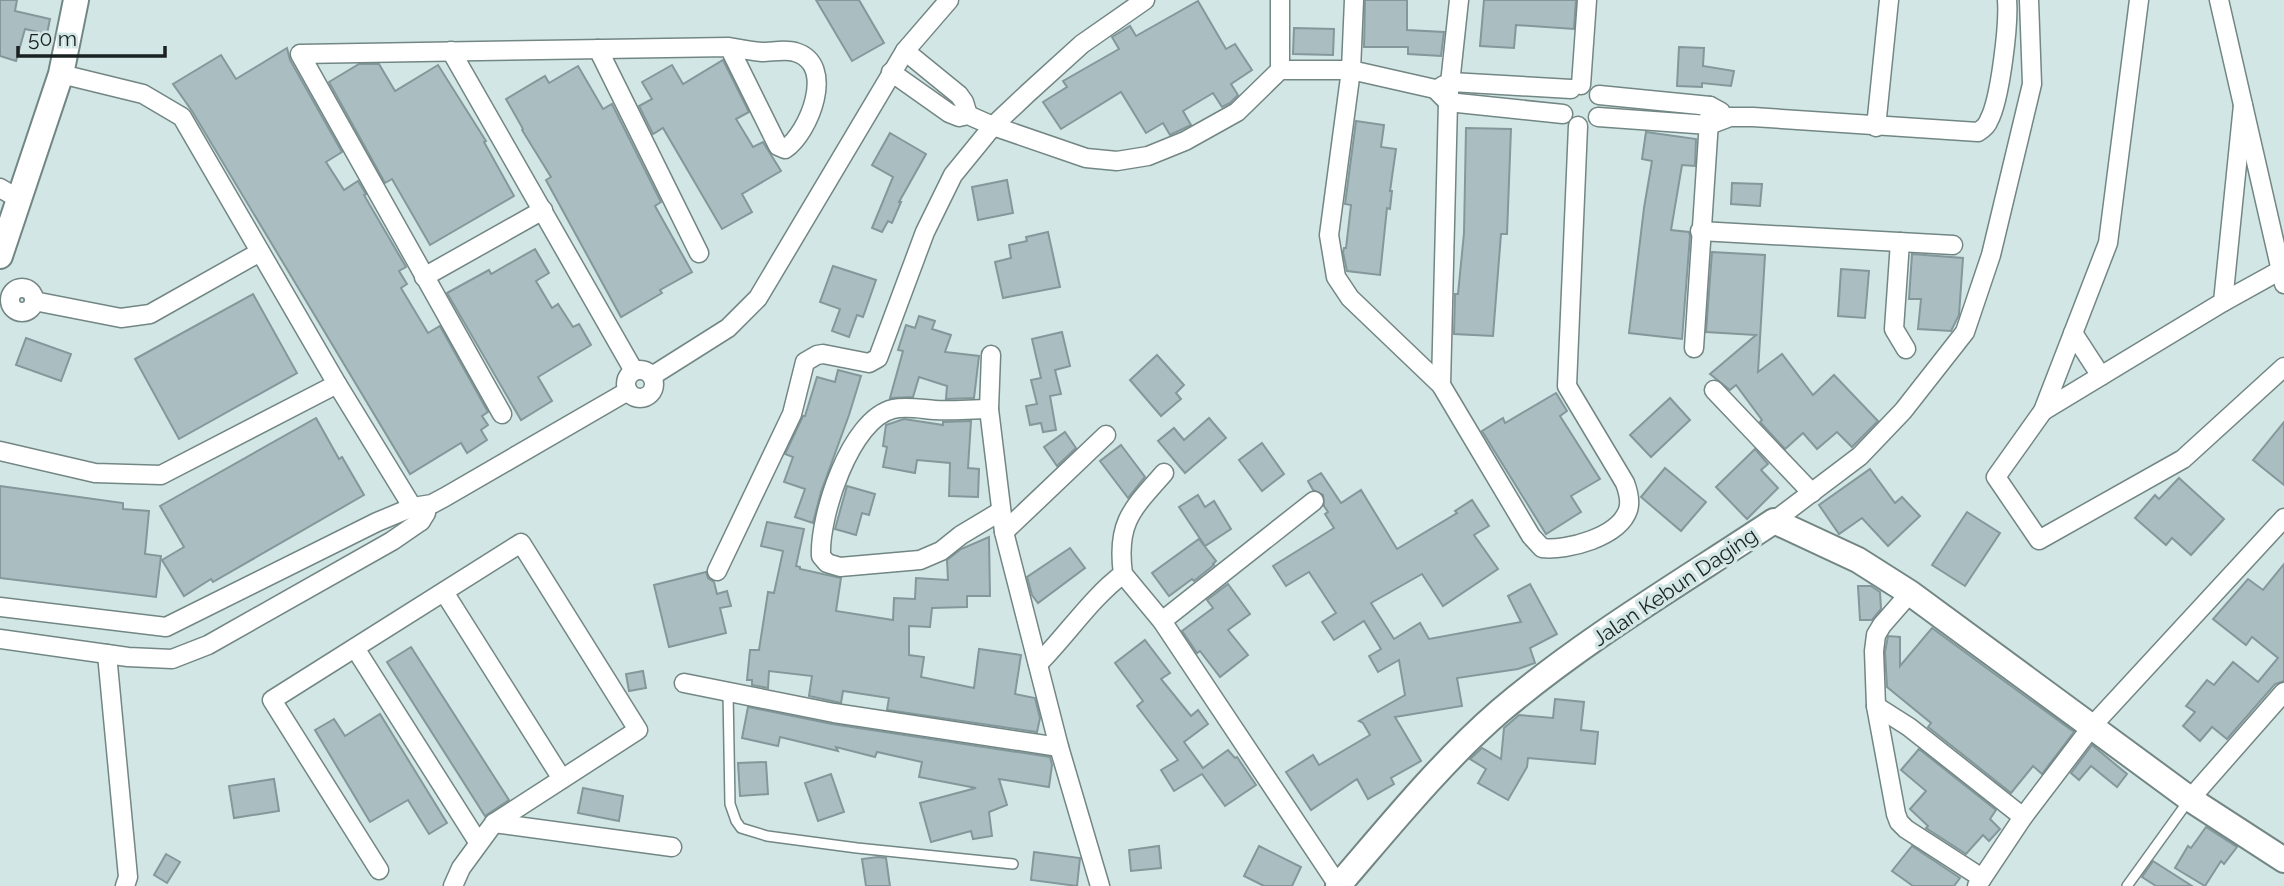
<svg xmlns="http://www.w3.org/2000/svg" width="2284" height="886" font-family="Raleway,sans-serif">
<style>
.building{fill:#aabec2;stroke:#84979b;stroke-width:2}
.lines{fill:none;stroke-linecap:round;stroke-linejoin:round}
.lane-casing{stroke:#728684;stroke-width:12}
.street-casing{stroke:#728684;stroke-width:21}
.secondary-casing{stroke:#728684;stroke-width:28}
.lane{stroke:#fff;stroke-width:9}
.street{stroke:#fff;stroke-width:18}
.secondary{stroke:#fff;stroke-width:24}
.labels{text-anchor:middle;stroke-width:7;stroke-linejoin:round;paint-order:stroke}
.street-label{font-size:21px;fill:#1a2121;stroke:#d2e7e5}
</style>
<rect width="100%" height="100%" fill="#d2e7e5"/>
<g class="building">
<polygon points="0,0 17,0 15,11 50,19 47,34 25,29 16,61 0,56"/>
<polygon points="816,0 859,0 884,43 852,61"/>
<polygon points="1365,0 1407,0 1407,30 1444,32 1441,56 1408,54 1408,47 1364,47"/>
<polygon points="1484,0 1576,0 1574,29 1516,25 1514,48 1480,46"/>
<polygon points="1198,1 1226,49 1235,44 1252,70 1231,84 1238,95 1230,103 1222,107 1213,93 1183,111 1191,125 1170,135 1163,123 1146,133 1121,92 1061,129 1043,102 1067,87 1063,81 1119,49 1112,37 1130,26 1136,36"/>
<polygon points="1294,28 1334,29 1333,55 1293,54"/>
<polygon points="1679,47 1704,48 1703,66 1734,71 1731,86 1702,83 1702,87 1677,86"/>
<polygon points="287,48 290,60 342,152 326,162 344,190 358,181 366,194 364,195 406,267 399,271 407,284 401,288 428,333 440,326 488,412 482,416 488,425 481,430 487,440 467,453 461,443 410,474 192,111 173,84 221,55 236,79"/>
<polygon points="723,60 749,112 736,119 753,147 763,142 781,171 742,194 752,212 722,229 663,128 653,134 639,106 652,99 642,82 672,65 683,84"/>
<polygon points="359,64 379,64 395,91 438,65 486,141 484,142 514,196 430,245 392,179 385,183 329,82"/>
<polygon points="578,66 603,109 612,104 661,202 655,206 692,272 660,290 662,293 621,317 546,180 551,177 522,130 523,129 506,99 545,76 549,83"/>
<polygon points="1356,121 1384,125 1381,147 1396,149 1390,191 1392,191 1390,209 1387,208 1380,275 1347,271 1343,252 1344,248 1346,248 1351,205 1345,204"/>
<polygon points="1466,128 1511,129 1507,234 1501,234 1493,336 1454,334 1455,294 1458,294 1464,233"/>
<polygon points="1646,132 1696,139 1695,166 1682,165 1671,230 1689,232 1690,236 1682,339 1629,333 1644,208 1652,161 1642,159"/>
<polygon points="890,133 926,154 899,202 901,202 892,223 888,221 882,232 872,228 893,177 872,165"/>
<polygon points="1007,180 1013,213 978,220 972,187"/>
<polygon points="1732,183 1762,184 1760,206 1731,204"/>
<polygon points="1048,232 1060,287 1003,298 995,262 1011,258 1009,245 1027,241 1026,237"/>
<polygon points="535,249 549,273 536,281 552,308 558,304 573,327 579,324 591,345 538,377 552,401 521,420 447,293 489,270 491,274"/>
<polygon points="1712,252 1765,255 1758,372 1782,354 1813,395 1834,375 1878,421 1852,447 1837,432 1817,449 1803,433 1785,449 1760,422 1762,420 1736,385 1730,390 1710,374 1756,335 1706,332"/>
<polygon points="1912,254 1963,258 1959,315 1951,331 1918,329 1921,299 1909,299"/>
<polygon points="833,266 876,280 863,317 857,315 849,337 832,331 840,309 820,302"/>
<polygon points="1841,269 1869,271 1865,318 1838,316"/>
<polygon points="253,294 297,373 179,439 135,359"/>
<polygon points="919,316 935,321 932,329 951,335 945,352 979,356 974,398 946,399 947,386 919,377 913,397 890,398 903,351 898,350 906,325 915,328"/>
<polygon points="1062,332 1070,366 1055,370 1061,394 1050,396 1056,430 1043,432 1041,423 1030,425 1026,406 1037,404 1031,380 1041,378 1032,339"/>
<polygon points="26,338 71,354 61,381 16,365"/>
<polygon points="1157,355 1184,385 1176,393 1181,399 1161,416 1130,380"/>
<polygon points="838,370 861,376 849,415 821,492 813,523 795,517 805,489 784,482 793,457 785,454 803,416 805,416 817,377 835,382"/>
<polygon points="1556,393 1567,411 1560,416 1600,479 1571,496 1581,512 1546,534 1482,431 1503,418 1505,423"/>
<polygon points="1670,398 1690,420 1651,457 1630,435"/>
<polygon points="316,418 339,459 342,457 364,495 213,582 211,579 184,596 162,560 184,547 160,506"/>
<polygon points="1209,418 1226,438 1185,473 1158,441 1174,428 1184,440"/>
<polygon points="904,419 943,425 943,422 971,421 968,468 979,469 978,497 949,496 950,463 917,460 915,473 883,467 887,447 883,446 886,425"/>
<polygon points="2284,422 2284,485 2253,460"/>
<polygon points="1065,432 1076,448 1057,466 1044,447"/>
<polygon points="1262,443 1284,474 1262,491 1239,460"/>
<polygon points="1121,445 1145,477 1128,498 1100,461"/>
<polygon points="1755,449 1768,464 1761,470 1778,488 1747,519 1716,487"/>
<polygon points="1665,468 1706,502 1681,531 1641,497"/>
<polygon points="1870,469 1895,503 1902,497 1920,516 1888,546 1862,518 1839,534 1819,505"/>
<polygon points="1321,473 1341,503 1361,490 1397,549 1457,513 1455,511 1472,500 1489,526 1474,535 1498,569 1443,606 1422,574 1371,603 1394,639 1420,623 1429,639 1521,622 1508,596 1530,584 1557,634 1530,648 1535,663 1518,669 1457,678 1462,706 1395,717 1421,761 1391,778 1394,784 1368,799 1357,779 1311,810 1286,772 1313,755 1319,765 1370,735 1363,723 1359,721 1405,695 1399,660 1378,672 1369,656 1381,649 1364,621 1334,640 1322,622 1336,613 1309,572 1286,586 1273,566 1334,528 1325,514 1328,512 1324,506 1323,495 1313,490 1308,481"/>
<polygon points="2179,478 2224,519 2191,555 2172,538 2166,545 2135,518 2155,495 2159,499"/>
<polygon points="0,486 123,503 123,509 149,511 145,554 161,556 156,597 0,578"/>
<polygon points="847,486 875,494 869,515 862,513 856,535 835,529"/>
<polygon points="1198,495 1205,507 1214,501 1231,529 1205,546 1179,507"/>
<polygon points="1967,512 2000,533 1965,586 1932,565"/>
<polygon points="767,522 804,529 796,566 800,567 800,569 841,578 836,611 893,620 894,598 915,599 916,578 948,580 947,560 961,549 989,537 990,596 967,596 967,607 932,608 930,627 909,626 909,655 924,657 921,677 974,688 979,649 1021,655 1015,694 1035,698 1040,718 1037,732 887,710 889,698 843,691 841,703 809,696 812,676 769,671 768,688 752,685 752,680 747,680 750,650 759,650 768,592 774,593 783,551 761,546"/>
<polygon points="1199,539 1216,561 1213,564 1214,565 1194,581 1192,579 1169,596 1152,573"/>
<polygon points="1070,548 1085,568 1038,603 1032,595 1027,577"/>
<polygon points="2284,564 2284,681 2275,684 2227,739 2212,727 2200,741 2183,726 2195,712 2186,706 2207,680 2214,685 2233,662 2258,682 2278,658 2252,637 2246,645 2213,619 2248,579 2263,590"/>
<polygon points="706,572 708,578 714,582 717,594 727,591 731,606 720,608 726,633 669,647 654,585"/>
<polygon points="1228,584 1250,614 1228,630 1248,655 1220,677 1200,651 1197,653 1182,631 1213,608 1207,600"/>
<polygon points="1858,586 1871,586 1880,592 1881,609 1872,620 1860,620"/>
<polygon points="1932,628 2074,732 2042,774 2033,766 2011,793 1928,727 1931,723 1887,687 1885,652 1888,636 1900,637 1900,666"/>
<polygon points="1145,640 1170,673 1161,679 1191,716 1198,710 1208,724 1184,742 1203,768 1228,750 1235,758 1237,757 1256,785 1225,806 1202,774 1174,791 1161,770 1178,760 1137,706 1143,701 1115,663"/>
<polygon points="411,647 509,800 485,816 387,662"/>
<polygon points="643,671 646,688 629,691 626,674"/>
<polygon points="1555,699 1584,702 1581,730 1598,732 1595,764 1528,758 1527,767 1508,800 1478,783 1486,769 1470,759 1482,748 1501,759 1504,728 1519,715 1553,718"/>
<polygon points="748,707 832,724 1050,757 1052,765 1049,787 999,779 1007,805 989,812 992,836 973,839 971,831 931,842 920,803 976,788 919,777 922,762 877,752 875,757 836,747 838,751 780,737 778,746 742,738"/>
<polygon points="380,714 447,823 429,834 408,800 370,822 315,730 334,719 345,736"/>
<polygon points="2092,745 2127,774 2117,787 2091,766 2079,780 2071,773"/>
<polygon points="1919,749 1996,810 1990,819 2000,829 1989,841 1983,835 1966,854 1926,828 1928,826 1910,809 1926,791 1901,770"/>
<polygon points="766,762 768,794 740,796 738,763"/>
<polygon points="831,774 844,812 818,821 805,783"/>
<polygon points="274,779 279,811 234,818 229,786"/>
<polygon points="583,788 623,796 619,821 578,813"/>
<polygon points="2206,827 2237,847 2224,864 2221,861 2205,886 2175,868 2188,846 2191,848"/>
<polygon points="1159,846 1161,868 1131,871 1129,850"/>
<polygon points="1259,846 1301,867 1292,886 1264,886 1244,876"/>
<polygon points="1912,846 1960,878 1954,886 1913,886 1892,871"/>
<polygon points="1034,852 1080,858 1077,886 1031,880"/>
<polygon points="166,854 180,862 167,883 154,875"/>
<polygon points="878,857 886,858 890,886 866,886 862,859"/>
<polygon points="2153,861 2192,886 2156,886 2142,877"/>
</g>
<g class="lines">
<g class="lane-casing">
<g id="lane">
<polyline points="728,692 730,804 736,821 741,828 767,836 857,848 1013,864"/>
<polyline points="2127,886 2189,800"/>
</g>
</g>
<g class="street-casing">
<g id="street">
<polyline points="1280,0 1280,70"/>
<path d="M1354,0L1351,70L1329,235L1336,277L1350,298L1441,385L1531,536L1542,548C1567,551 1619,537 1628,510C1631,501 1628,491 1625,483L1567,386L1578,126"/>
<polyline points="2139,0 2108,243 2043,411 1996,477 2039,540 2183,459 2284,367"/>
<polyline points="2219,0 2284,284"/>
<polyline points="598,49 699,253"/>
<polyline points="451,51 634,371"/>
<polyline points="905,51 959,95 964,102 968,115"/>
<polyline points="891,72 949,113 959,117 968,115 993,126 1086,158 1117,161 1148,156 1185,141 1237,112 1280,70 1351,70 1435,89 1448,102 1563,114"/>
<polyline points="61,74 143,94 182,117 337,384 421,521"/>
<polyline points="1581,85 1587,0"/>
<polyline points="1442,86 1451,82 1571,89"/>
<polyline points="1599,95 1710,106 1721,112"/>
<path d="M1598,117L1709,125L1730,117H1753L1978,132C1983,129 1987,126 1989,120C2000,100 2009,25 2007,0"/>
<polyline points="1876,127 1889,0"/>
<polyline points="0,188 19,199"/>
<polyline points="1700,231 1953,245"/>
<polyline points="1900,242 1894,329 1906,349"/>
<polyline points="424,277 543,210"/>
<circle cx="22" cy="300" r="12"/>
<polyline points="34,301 121,318 150,314 260,252"/>
<polyline points="2223,302 2281,270"/>
<polyline points="2073,333 2101,376"/>
<polyline points="1694,348 1710,106"/>
<polyline points="991,355 989,409 1004,532 1059,747 1100,886"/>
<circle cx="640" cy="384" r="14"/>
<polyline points="652,376 728,328 758,298 905,51 949,0"/>
<polyline points="1441,385 1448,102 1459,0"/>
<polyline points="1714,390 1812,493"/>
<path d="M989,409C971,409 953,411 935,410C921,409 906,406 893,409C850,419 819,517 821,556L827,563L840,567L920,560L941,551L961,535L1001,511"/>
<polyline points="2043,411 2223,302 2243,105"/>
<path d="M502,414L300,54L729,47C740,49 751,51 762,52C772,52 786,49 795,52C837,64 809,133 785,149L778,146L729,47"/>
<polyline points="0,451 95,473 161,475 337,384"/>
<polyline points="1774,521 1860,456 1903,411 1965,332 1991,255 2032,84 2029,0"/>
<polyline points="1004,532 1106,435"/>
<polyline points="717,571 792,414 805,362 817,355 823,354 869,363 878,358 925,232 953,175 993,126 1028,93 1082,44 1145,0"/>
<path d="M1123,574C1116,523 1132,509 1164,473"/>
<polyline points="444,592 562,779"/>
<polyline points="1910,593 1882,625 1876,635 1874,651 1876,706 1896,814 1899,822 1906,829 1982,878"/>
<polyline points="0,607 166,627 377,522 413,507 432,504 445,497 628,391"/>
<polyline points="1162,621 1314,501"/>
<polyline points="0,639 128,657 172,659 208,645 392,541 421,521 426,513"/>
<polyline points="355,648 478,842"/>
<polyline points="107,654 128,877 125,886"/>
<path d="M1038,664C1067,635 1091,598 1123,574L1162,621L1338,885"/>
<polyline points="684,683 834,713 1059,747"/>
<polyline points="1876,706 1909,727 2023,817 2093,725 2284,518"/>
<polyline points="2190,799 2284,692"/>
<polyline points="494,823 672,847"/>
<polyline points="379,870 272,700 521,543 638,730 494,823 461,868 453,886"/>
<polyline points="1977,886 2023,817"/>
</g>
</g>
<g class="secondary-casing">
<g id="secondary">
<polyline points="0,256 61,74 76,0"/>
<path d="M1338,886C1388,828 1442,761 1500,711C1585,639 1682,582 1774,521L1858,560L1910,593L2190,799L2284,860"/>
</g>
</g>
<use href="#lane" class="lane"/>
<use href="#street" class="street"/>
<use href="#secondary" class="secondary"/>
</g>
<g class="labels">
<g class="street-label">
<text transform="translate(1675 587) rotate(-34)" y="7">Jalan Kebun Daging</text>
</g>
</g>
<path d="M18 46v10h147v-10" fill="none" stroke="#1a2121" stroke-width="3.5"/>
<text x="28" y="46" font-size="21" fill="#1a2121" stroke="#d2e7e5" stroke-width="5" paint-order="stroke">50 m</text>
</svg>
